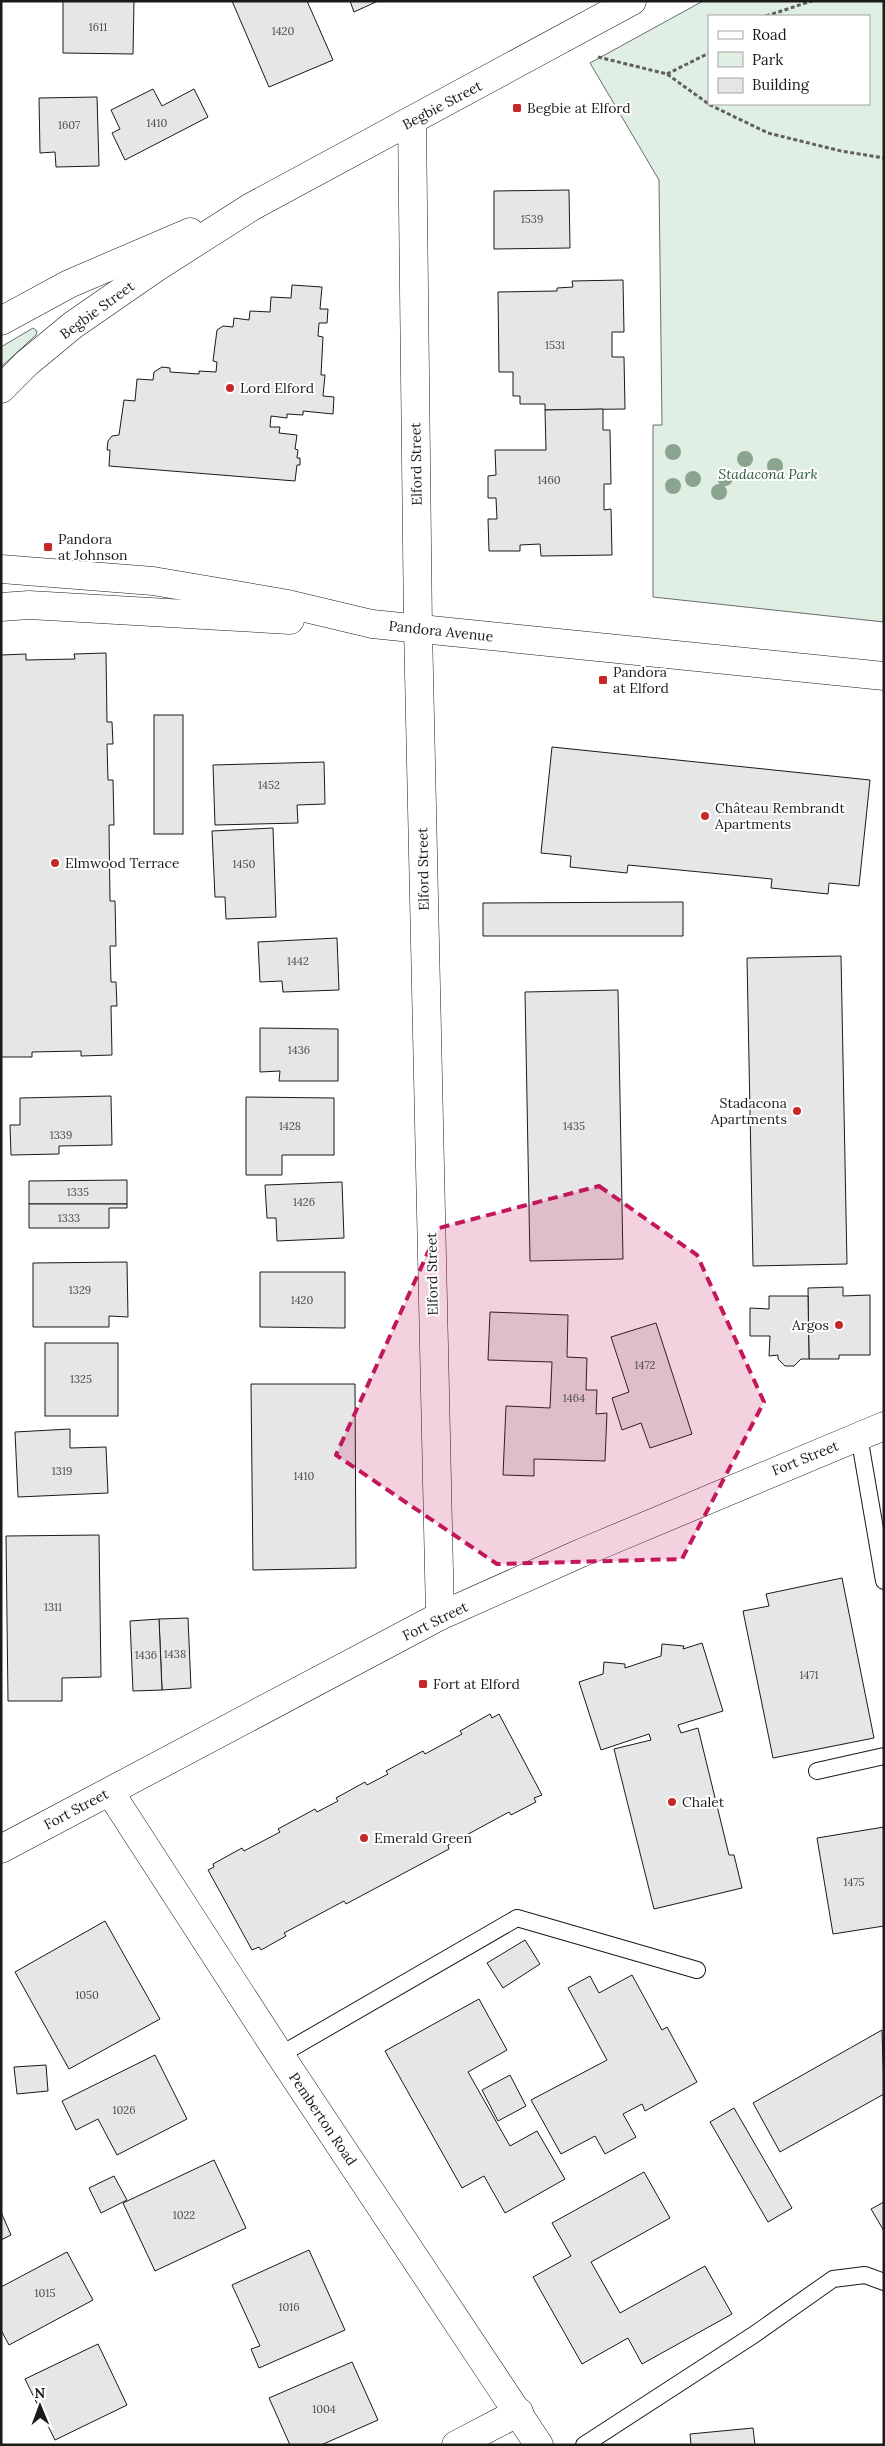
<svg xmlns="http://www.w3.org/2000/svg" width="885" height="2446" font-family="Lora,serif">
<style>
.green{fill:#e0efe3;stroke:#6a6a6a;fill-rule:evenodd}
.building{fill:#e6e6e6;stroke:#1a1a1a}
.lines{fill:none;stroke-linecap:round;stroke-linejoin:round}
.lane-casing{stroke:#1a1a1a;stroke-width:18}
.street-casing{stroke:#1a1a1a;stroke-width:29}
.secondary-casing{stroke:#1a1a1a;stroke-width:29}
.path{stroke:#5f5f5f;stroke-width:3;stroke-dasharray:4 2.5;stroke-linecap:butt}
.lane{stroke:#fff;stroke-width:16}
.street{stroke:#fff;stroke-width:28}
.secondary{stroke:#fff;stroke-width:28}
.tree{fill:#8aa48f}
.marked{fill:#c2185b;fill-opacity:0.2;stroke:#c2185b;stroke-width:4;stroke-dasharray:10 6;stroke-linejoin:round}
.poi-dot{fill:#c62828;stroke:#fff;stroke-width:2}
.labels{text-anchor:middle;stroke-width:4;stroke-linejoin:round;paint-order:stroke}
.number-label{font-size:11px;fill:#4d4d4d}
.street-label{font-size:14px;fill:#1a1a1a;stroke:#fff}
.poi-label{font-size:14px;fill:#1a1a1a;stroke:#fff;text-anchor:start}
.park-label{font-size:14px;font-style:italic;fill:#2b5a34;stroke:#fff}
</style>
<rect width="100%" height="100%" fill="#fff"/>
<g class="green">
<path d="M703,1H884V622L653,597V425H662L659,180L590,63ZM709,16H869V104H709Z"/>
<polygon points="33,328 37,331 36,335 1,367 1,347"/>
</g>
<g class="building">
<polygon points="63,1 134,1 133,54 63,53"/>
<polygon points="232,1 307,1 333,60 269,87"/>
<polygon points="350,1 378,1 354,12"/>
<polygon points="153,89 162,106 194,89 208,117 125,160 112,133 120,129 111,110"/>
<polygon points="97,97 99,166 56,167 55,152 40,153 39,98"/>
<polygon points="569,190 570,248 494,249 494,191"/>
<polygon points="623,280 624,332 612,332 612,357 624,357 625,409 545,410 545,404 520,404 520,396 513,396 513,372 499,372 498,292 557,291 557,288 573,287 572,281"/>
<polygon points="292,285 322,287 320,309 328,309 327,323 319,323 318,336 323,337 321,375 325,375 323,396 334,397 333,414 303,411 303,415 287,414 287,418 271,416 270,427 280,427 279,433 297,435 295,449 298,450 297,458 300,458 300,465 297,465 295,481 109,466 110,450 107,450 108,441 112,436 119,435 124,400 135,401 137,379 153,380 154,372 162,367 170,368 170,372 199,374 199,371 216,372 217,362 213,361 217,330 223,326 233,327 234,318 249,320 250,311 270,312 271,297 291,298"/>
<polygon points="603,409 603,430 610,430 611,484 604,484 604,510 611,509 612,555 541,556 540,544 520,545 520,551 489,551 488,519 497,519 496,498 488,498 488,476 496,475 495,450 546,450 545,410"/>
<polygon points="106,653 107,722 112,722 113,744 107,744 108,780 113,780 114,825 109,825 110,901 115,901 116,946 110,946 111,982 116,982 117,1006 111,1006 112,1055 81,1056 81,1051 32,1052 32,1057 1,1057 1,655 26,654 26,660 75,659 74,654"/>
<rect x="154" y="715" width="29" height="119"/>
<polygon points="552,747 870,780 859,886 829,883 828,894 771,888 772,879 628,865 627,873 570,867 571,856 541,853"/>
<polygon points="324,762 325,804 297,805 298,823 215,825 213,765"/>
<polygon points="273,828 276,917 226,919 225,897 215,897 212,831"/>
<polygon points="683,902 683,936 483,936 483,903"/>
<polygon points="337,938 339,990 283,992 282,981 260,982 258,942"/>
<polygon points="841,956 847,1264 753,1266 747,958"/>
<polygon points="618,990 623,1259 530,1261 525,992"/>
<polygon points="260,1028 338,1029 338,1081 279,1081 280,1071 260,1072"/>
<polygon points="111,1096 112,1145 59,1146 59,1154 11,1155 10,1125 20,1125 20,1098"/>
<polygon points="246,1097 334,1098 334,1155 282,1155 282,1175 246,1175"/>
<polygon points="127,1180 127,1204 29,1204 29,1181"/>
<polygon points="342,1182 344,1238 277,1241 276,1218 267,1218 265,1185"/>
<polygon points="29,1204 127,1204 127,1208 109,1208 109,1228 29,1228"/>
<polygon points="127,1262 128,1317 109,1316 109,1327 33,1327 33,1263"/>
<polygon points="260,1272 345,1272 345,1328 260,1327"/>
<polygon points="843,1287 843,1296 870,1295 870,1355 839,1355 839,1359 809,1359 808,1288"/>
<polygon points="769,1296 808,1296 809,1359 801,1359 794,1366 785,1366 778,1359 778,1355 769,1356 770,1336 750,1336 750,1308 769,1309"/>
<polygon points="490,1312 568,1315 567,1357 587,1358 586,1390 597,1390 596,1414 607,1413 605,1461 534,1459 534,1476 503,1475 506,1406 550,1408 552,1362 488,1360"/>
<polygon points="656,1323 692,1434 650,1448 641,1423 622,1430 612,1398 629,1392 611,1337"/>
<rect x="45" y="1343" width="73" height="73"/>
<polygon points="251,1384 355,1384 356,1568 253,1570"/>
<polygon points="70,1429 70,1448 106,1447 108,1493 18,1497 15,1432"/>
<polygon points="99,1535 101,1677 62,1678 62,1701 8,1701 6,1536"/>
<polygon points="842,1578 874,1738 773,1758 743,1611 769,1606 766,1594"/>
<polygon points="188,1618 191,1688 162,1690 159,1619"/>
<polygon points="159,1619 162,1690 133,1691 130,1621"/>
<polygon points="702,1643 723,1711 678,1725 681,1733 698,1728 729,1855 734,1855 742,1888 654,1909 614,1749 651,1740 649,1734 601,1750 579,1682 603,1674 604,1662 625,1664 625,1668 661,1656 662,1644 684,1646 683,1649"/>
<polygon points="490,1714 492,1718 499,1714 542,1795 534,1798 536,1802 511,1815 509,1812 448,1845 449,1849 346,1904 344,1901 284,1933 286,1936 261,1950 259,1947 252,1950 208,1870 214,1867 213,1864 242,1848 244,1851 280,1832 278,1829 315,1809 317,1812 338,1801 336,1798 365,1782 367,1785 388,1774 386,1771 423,1751 425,1754 462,1734 460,1731"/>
<polygon points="884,1827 884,1926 833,1934 817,1838"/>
<polygon points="105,1921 160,2019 69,2069 15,1972"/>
<polygon points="525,1940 540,1964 503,1988 487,1963"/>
<polygon points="632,1975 662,2030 667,2027 697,2082 645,2111 642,2104 623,2114 636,2137 605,2154 595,2136 561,2154 531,2100 607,2060 568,1988 590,1976 599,1993"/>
<polygon points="479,1999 507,2050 468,2072 510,2146 537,2131 565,2179 505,2213 484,2176 462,2188 385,2051"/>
<polygon points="882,2030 884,2094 780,2152 753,2103"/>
<polygon points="155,2055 187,2119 117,2155 98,2119 76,2130 62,2101"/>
<polygon points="46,2065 48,2091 17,2094 14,2067"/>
<polygon points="510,2075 526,2106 498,2121 482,2090"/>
<polygon points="734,2108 792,2208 768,2222 710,2122"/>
<polygon points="214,2160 246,2228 155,2271 123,2203"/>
<polygon points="644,2172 670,2218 591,2262 620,2313 705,2266 732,2314 642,2364 628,2338 582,2364 533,2277 571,2256 552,2223"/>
<polygon points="114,2176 127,2200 101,2213 89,2188"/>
<polygon points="884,2202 884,2231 871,2209"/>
<polygon points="1,2212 11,2235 1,2240"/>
<polygon points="309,2250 345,2330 259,2368 251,2349 260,2346 232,2285"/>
<polygon points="67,2252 93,2300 9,2345 1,2330 1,2287"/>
<polygon points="98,2344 127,2405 55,2440 25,2379"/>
<polygon points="352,2362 378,2420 321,2445 290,2445 269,2398"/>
<polygon points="753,2428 755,2445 691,2445 690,2434"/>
</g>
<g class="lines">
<g class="lane-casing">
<g id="lane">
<polyline points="859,1436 884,1581"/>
<polyline points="817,1771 884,1756"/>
<polyline points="280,2055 517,1918 697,1970"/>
<polyline points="584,2445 755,2334 833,2279 865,2275 884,2282"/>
</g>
</g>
<g class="street-casing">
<g id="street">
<polyline points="412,121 418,628 440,1616"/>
<polyline points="110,1792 280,2055 539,2445"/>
<polyline points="456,2445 519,2412"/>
</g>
</g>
<g class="secondary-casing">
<g id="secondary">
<polyline points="1,321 69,284 190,232"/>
<polyline points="1,389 27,363 73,325 157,267 251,207 632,1"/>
<polyline points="1,569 153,581 288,604 372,624 884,676"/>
<polyline points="1,607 29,605 290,620"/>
<polyline points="1,1849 440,1616 581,1553 884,1426"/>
</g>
</g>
<g class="path">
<polyline points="766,16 812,1"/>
<polyline points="598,57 667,74 710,105 768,133 841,151 884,158"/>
<polyline points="667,74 709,53"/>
</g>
<use href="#lane" class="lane"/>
<use href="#street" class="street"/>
<use href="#secondary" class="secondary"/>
</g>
<g class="tree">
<circle cx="673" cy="452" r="8"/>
<circle cx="745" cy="459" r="8"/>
<circle cx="775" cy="466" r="8"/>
<circle cx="725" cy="478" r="8"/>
<circle cx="693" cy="479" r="8"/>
<circle cx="673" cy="486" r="8"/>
<circle cx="719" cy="492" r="8"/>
</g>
<path class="marked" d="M599,1186L697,1255L764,1402L682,1559L497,1564L336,1455L439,1228Z"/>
<g class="poi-dot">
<rect x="512" y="103" width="10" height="10" rx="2.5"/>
<circle cx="230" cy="388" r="5"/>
<rect x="43" y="542" width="10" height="10" rx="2.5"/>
<rect x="598" y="675" width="10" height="10" rx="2.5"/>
<circle cx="705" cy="816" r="5"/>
<circle cx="55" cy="863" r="5"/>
<circle cx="797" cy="1111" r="5"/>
<circle cx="839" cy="1325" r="5"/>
<rect x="418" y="1679" width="10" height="10" rx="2.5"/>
<circle cx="672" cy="1802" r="5"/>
<circle cx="364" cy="1838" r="5"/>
</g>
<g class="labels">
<g class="number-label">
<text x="98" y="31">1611</text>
<text x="283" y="35">1420</text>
<text x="157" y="127">1410</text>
<text x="69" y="129">1607</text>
<text x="532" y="223">1539</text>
<text x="555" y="349">1531</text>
<text x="549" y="484">1460</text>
<text x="269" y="789">1452</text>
<text x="244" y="868">1450</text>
<text x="298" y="965">1442</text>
<text x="299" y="1054">1436</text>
<text x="290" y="1130">1428</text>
<text x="574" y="1130">1435</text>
<text x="61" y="1139">1339</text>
<text x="78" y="1196">1335</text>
<text x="304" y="1206">1426</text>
<text x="69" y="1222">1333</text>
<text x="80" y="1294">1329</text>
<text x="302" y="1304">1420</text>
<text x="645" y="1369">1472</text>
<text x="81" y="1383">1325</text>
<text x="574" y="1402">1464</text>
<text x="62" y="1475">1319</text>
<text x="304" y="1480">1410</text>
<text x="53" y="1611">1311</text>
<text x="175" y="1658">1438</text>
<text x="146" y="1659">1436</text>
<text x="809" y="1679">1471</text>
<text x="854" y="1886">1475</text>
<text x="87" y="1999">1050</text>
<text x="124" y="2114">1026</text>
<text x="184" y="2219">1022</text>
<text x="45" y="2297">1015</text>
<text x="289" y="2311">1016</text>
<text x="324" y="2413">1004</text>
</g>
<g class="street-label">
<text transform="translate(442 105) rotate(-28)" y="5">Begbie Street</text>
<text transform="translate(97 310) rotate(-36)" y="5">Begbie Street</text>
<text transform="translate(416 464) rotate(-91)" y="5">Elford Street</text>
<text transform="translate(441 631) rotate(6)" y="5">Pandora Avenue</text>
<text transform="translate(423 869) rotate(-91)" y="5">Elford Street</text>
<text transform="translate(432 1274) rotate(-91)" y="5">Elford Street</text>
<text transform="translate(805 1458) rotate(-22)" y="5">Fort Street</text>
<text transform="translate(435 1621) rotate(-26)" y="5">Fort Street</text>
<text transform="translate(76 1809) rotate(-28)" y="5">Fort Street</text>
<text transform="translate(323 2119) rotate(56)" y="5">Pemberton Road</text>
</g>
<g class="poi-label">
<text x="527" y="113">Begbie at Elford</text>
<text x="240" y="393">Lord Elford</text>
<text x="58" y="544">Pandora<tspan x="58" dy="16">at Johnson</tspan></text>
<text x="613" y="677">Pandora<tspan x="613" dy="16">at Elford</tspan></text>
<text x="715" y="813">Château Rembrandt<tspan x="715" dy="16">Apartments</tspan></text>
<text x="65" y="868">Elmwood Terrace</text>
<text x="787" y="1108" text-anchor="end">Stadacona<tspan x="787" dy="16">Apartments</tspan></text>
<text x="829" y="1330" text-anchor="end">Argos</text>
<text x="433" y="1689">Fort at Elford</text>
<text x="682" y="1807">Chalet</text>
<text x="374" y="1843">Emerald Green</text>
</g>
<g class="park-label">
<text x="768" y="479">Stadacona Park</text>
</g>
</g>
<rect width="885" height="2446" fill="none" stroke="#1a1a1a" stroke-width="5"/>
<rect x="708" y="15" width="162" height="90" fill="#ffffff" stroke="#a3a3a3"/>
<rect x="718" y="31" width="25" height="8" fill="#ffffff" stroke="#a3a3a3"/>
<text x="752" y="40" font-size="15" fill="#1a1a1a">Road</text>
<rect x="718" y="52" width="25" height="15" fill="#e0efe3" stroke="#a3a3a3"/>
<text x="752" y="65" font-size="15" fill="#1a1a1a">Park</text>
<rect x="718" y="78" width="25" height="15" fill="#e6e6e6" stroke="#a3a3a3"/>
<text x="752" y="90" font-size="15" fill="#1a1a1a">Building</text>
<g transform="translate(40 2406) rotate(359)" stroke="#ffffff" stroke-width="4" paint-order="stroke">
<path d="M0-4L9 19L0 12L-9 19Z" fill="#1a1a1a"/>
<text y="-8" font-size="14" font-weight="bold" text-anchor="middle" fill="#1a1a1a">N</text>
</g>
</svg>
